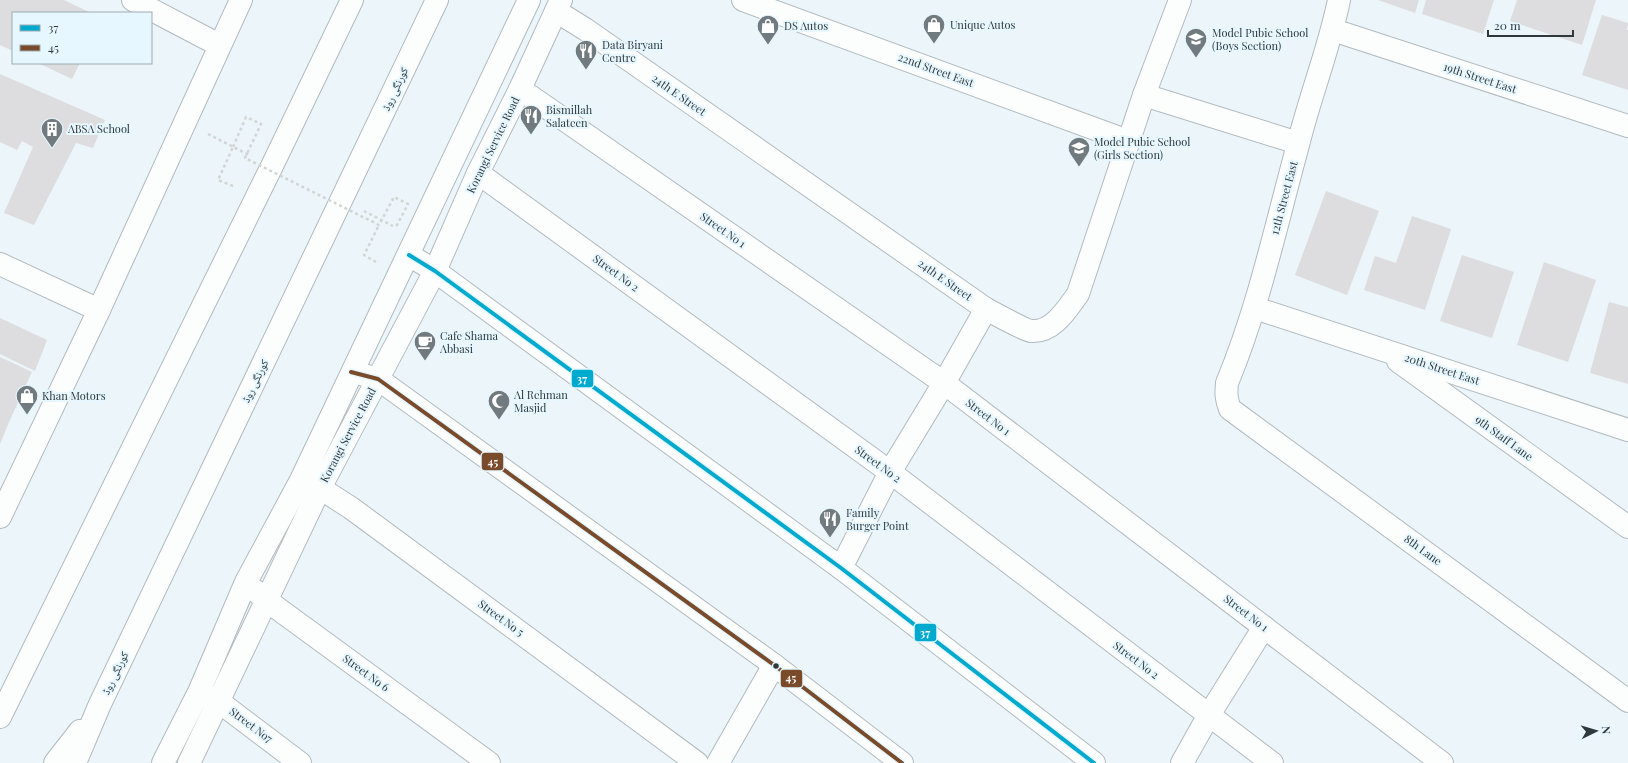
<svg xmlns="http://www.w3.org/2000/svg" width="1628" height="763" font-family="'Playfair Display','Noto Naskh Arabic',serif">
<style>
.building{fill:#dddcdf}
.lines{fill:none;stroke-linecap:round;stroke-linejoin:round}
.minor-casing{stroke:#b2babe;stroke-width:24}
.primary-casing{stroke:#b2babe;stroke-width:24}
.path{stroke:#d2d5d6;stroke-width:2.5;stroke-dasharray:3 3;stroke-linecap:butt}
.minor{stroke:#fcfefe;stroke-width:22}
.primary{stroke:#fcfefe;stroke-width:22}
.path-bridge{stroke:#d2d5d6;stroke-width:2.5;stroke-dasharray:3 3;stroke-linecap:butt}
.bus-1-casing{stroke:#e6f7ff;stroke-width:7}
.bus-2-casing{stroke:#e6f7ff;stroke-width:7}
.bus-1{stroke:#00a9ce;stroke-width:4}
.bus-2{stroke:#7a4b2a;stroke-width:4}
.bus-dot{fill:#2f383b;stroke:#e6f7ff;stroke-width:1.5}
.labels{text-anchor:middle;stroke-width:4;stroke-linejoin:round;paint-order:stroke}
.poi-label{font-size:11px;fill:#2f383b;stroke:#e6f7ff;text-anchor:start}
.street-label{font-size:11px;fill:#2f383b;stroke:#e6f7ff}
.line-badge{stroke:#e6f7ff;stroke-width:1.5}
.badge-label{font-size:11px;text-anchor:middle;font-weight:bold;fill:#fff}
</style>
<rect width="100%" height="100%" fill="#ecf5f9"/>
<g class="building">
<polygon points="0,0 64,0 91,13 13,13 13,51 0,45"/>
<polygon points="1378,0 1419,0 1415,13"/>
<polygon points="1426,0 1494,0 1483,34 1422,14"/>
<polygon points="1517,0 1596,0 1582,45 1510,21"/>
<polygon points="1602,15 1628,23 1627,30 1628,30 1628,90 1582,75"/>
<polygon points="38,63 80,63 72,79"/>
<polygon points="0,74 105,120 93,148 76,143 34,225 4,213 33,147 22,141 17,150 0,142"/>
<polygon points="1326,191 1379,211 1347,295 1295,275"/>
<polygon points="1412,216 1451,229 1425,310 1364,290 1375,256 1396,263"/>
<polygon points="1462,255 1514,272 1492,338 1440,321"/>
<polygon points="1544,262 1596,280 1568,362 1517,345"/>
<polygon points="1609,302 1628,307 1628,384 1590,373"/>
<polygon points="0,318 47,340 35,371 0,354"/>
<polygon points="0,357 32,372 9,422 0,444"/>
</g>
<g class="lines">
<g class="minor-casing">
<g id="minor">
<polyline points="133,0 219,45"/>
<polyline points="743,0 1128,141"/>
<path d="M1339,0C1329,49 1310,96 1298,145C1276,225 1259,306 1227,383C1226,393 1226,399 1230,409L1628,701"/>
<path d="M556,11L585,29L986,309C994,313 1024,330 1031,331C1053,333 1067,309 1078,294L1144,95L1180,0"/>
<polyline points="1333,30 1628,126"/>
<polyline points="520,89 944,383 1442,763"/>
<polyline points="1144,95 1298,143"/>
<polyline points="478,173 890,472 1272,763"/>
<polyline points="409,255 435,271 841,568 1094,763"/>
<polyline points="0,264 99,310"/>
<polyline points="1255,308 1628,430"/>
<polyline points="1398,361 1628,527"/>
<polyline points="364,375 378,379 774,665 902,763"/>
<polyline points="306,482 320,488 351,508 697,763"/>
<polyline points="0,517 99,310 241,0"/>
<polyline points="841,568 890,472 944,383 986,309"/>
<polyline points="256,591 266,600 489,763"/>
<polyline points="205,695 218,701 300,763"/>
<polyline points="163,763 199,692 246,582 301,480 529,0"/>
<polyline points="189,763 320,488 435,271 478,173 520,89 561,0"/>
<polyline points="718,763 774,665"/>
<polyline points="1182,763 1209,715 1264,627"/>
</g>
</g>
<g class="primary-casing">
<g id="primary">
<polyline points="0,717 272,166 352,0"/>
<polyline points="55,763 80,731"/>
<polyline points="75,763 100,704 437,0"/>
</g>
</g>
<g class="path">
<polyline points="208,134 249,155"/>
<polyline points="233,186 218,180 233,147"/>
<polyline points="364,211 393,226"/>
<polyline points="376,262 364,255 379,225"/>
</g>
<use href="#minor" class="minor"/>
<use href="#primary" class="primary"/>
<polyline class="path-bridge" points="233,147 246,117 261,124 245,158 379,225 394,197 408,204 396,227"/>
<g class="bus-1-casing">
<polyline id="bus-1" points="409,255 435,271 841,568 1094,763"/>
</g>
<g class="bus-2-casing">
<polyline id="bus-2" points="351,372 378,379 774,665 902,763"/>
</g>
<use href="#bus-1" class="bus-1"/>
<use href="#bus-2" class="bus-2"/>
</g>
<defs>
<g id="shop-pin" transform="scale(1.15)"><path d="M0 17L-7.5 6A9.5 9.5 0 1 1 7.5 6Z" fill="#717a7e" stroke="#e6f7ff"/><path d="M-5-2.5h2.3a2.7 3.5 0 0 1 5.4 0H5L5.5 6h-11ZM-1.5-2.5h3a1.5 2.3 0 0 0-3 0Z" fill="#fff"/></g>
<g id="school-pin" transform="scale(1.15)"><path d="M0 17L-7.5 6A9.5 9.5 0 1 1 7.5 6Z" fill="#717a7e" stroke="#e6f7ff"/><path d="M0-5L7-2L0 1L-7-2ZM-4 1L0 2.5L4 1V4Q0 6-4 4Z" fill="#fff"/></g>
<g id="restaurant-pin" transform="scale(1.15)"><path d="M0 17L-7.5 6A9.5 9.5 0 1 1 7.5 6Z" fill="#717a7e" stroke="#e6f7ff"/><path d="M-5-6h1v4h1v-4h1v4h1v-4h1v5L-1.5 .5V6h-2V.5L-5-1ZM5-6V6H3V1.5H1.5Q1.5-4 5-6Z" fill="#fff"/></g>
<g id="building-pin" transform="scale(1.15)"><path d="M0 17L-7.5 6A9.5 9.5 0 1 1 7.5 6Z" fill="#717a7e" stroke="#e6f7ff"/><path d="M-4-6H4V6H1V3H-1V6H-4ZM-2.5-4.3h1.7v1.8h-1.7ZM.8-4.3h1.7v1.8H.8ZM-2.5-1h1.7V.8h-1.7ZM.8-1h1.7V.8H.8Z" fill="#fff"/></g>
<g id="cafe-pin" transform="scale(1.15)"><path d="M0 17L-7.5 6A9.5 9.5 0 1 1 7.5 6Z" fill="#717a7e" stroke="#e6f7ff"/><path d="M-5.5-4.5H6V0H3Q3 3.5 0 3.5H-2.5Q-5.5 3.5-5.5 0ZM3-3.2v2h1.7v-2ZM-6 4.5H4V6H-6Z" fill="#fff"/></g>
<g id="mosque-pin" transform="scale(1.15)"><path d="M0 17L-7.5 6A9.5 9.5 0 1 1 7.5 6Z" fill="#717a7e" stroke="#e6f7ff"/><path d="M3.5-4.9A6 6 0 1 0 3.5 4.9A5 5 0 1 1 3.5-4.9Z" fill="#fff"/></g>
</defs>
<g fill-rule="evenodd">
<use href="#shop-pin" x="934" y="25"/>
<use href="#shop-pin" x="768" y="26"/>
<use href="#school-pin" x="1196" y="39"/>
<use href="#restaurant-pin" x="586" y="51"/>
<use href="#restaurant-pin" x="531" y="116"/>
<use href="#building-pin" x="52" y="129"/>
<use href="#school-pin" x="1079" y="148"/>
<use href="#cafe-pin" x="425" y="342"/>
<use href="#shop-pin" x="27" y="396"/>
<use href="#mosque-pin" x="499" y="401"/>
<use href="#restaurant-pin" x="830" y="519"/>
</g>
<circle class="bus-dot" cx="776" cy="666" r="3.5"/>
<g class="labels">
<g class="poi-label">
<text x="950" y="29">Unique Autos</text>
<text x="784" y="30">DS Autos</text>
<text x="1212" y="37">Model Pubic School<tspan x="1212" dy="13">(Boys Section)</tspan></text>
<text x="602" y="49">Data Biryani<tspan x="602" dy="13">Centre</tspan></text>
<text x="546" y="114">Bismillah<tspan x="546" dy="13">Salateen</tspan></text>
<text x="68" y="133">ABSA School</text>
<text x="1094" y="146">Model Pubic School<tspan x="1094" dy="13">(Girls Section)</tspan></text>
<text x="440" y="340">Cafe Shama<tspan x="440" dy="13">Abbasi</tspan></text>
<text x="514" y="399">Al Rehman<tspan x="514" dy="13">Masjid</tspan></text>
<text x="42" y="400">Khan Motors</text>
<text x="846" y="517">Family<tspan x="846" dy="13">Burger Point</tspan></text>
</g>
<g class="street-label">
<text transform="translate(936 70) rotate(20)" y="4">22nd Street East</text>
<text transform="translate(1480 78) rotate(18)" y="4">19th Street East</text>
<text transform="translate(395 89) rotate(-65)" y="4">کورنگی روڈ</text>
<text transform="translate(679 95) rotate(35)" y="4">24th E Street</text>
<text transform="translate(493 145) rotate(-64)" y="4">Korangi Service Road</text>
<text transform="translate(1284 198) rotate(-75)" y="4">12th Street East</text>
<text transform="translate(723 230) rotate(35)" y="4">Street No 1</text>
<text transform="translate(616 273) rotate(36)" y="4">Street No 2</text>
<text transform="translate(945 280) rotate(35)" y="4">24th E Street</text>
<text transform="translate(1442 369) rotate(18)" y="4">20th Street East</text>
<text transform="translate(255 381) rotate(-64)" y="4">کورنگی روڈ</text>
<text transform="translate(988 417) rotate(37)" y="4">Street No 1</text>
<text transform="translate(348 435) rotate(-62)" y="4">Korangi Service Road</text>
<text transform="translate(1504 438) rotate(36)" y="4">9th Staff Lane</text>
<text transform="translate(878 464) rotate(36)" y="4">Street No 2</text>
<text transform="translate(1423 550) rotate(36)" y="4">8th Lane</text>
<text transform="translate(1246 613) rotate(37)" y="4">Street No 1</text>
<text transform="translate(501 618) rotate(36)" y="4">Street No 5</text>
<text transform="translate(1136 660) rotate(37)" y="4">Street No 2</text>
<text transform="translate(115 673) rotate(-64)" y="4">کورنگی روڈ</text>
<text transform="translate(366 673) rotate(36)" y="4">Street No 6</text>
<text transform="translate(251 725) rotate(37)" y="4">Street No7</text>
</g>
</g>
<g class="line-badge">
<rect x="571" y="369" width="23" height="19" rx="4" fill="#00a9ce"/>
<rect x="481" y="452" width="23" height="19" rx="4" fill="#7a4b2a"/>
<rect x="914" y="623" width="23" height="19" rx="4" fill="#00a9ce"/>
<rect x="780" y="669" width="23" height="19" rx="4" fill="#7a4b2a"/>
</g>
<g class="badge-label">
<text x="582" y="383">37</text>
<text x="493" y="466">45</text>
<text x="925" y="637">37</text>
<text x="791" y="682">45</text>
</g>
<rect x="12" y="12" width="140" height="52" fill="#e6f7ff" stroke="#9dabb1"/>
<rect x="20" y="25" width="20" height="6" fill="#00a9ce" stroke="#9dabb1"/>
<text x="48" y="32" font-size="12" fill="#2f383b">37</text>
<rect x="20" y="45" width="20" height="6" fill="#7a4b2a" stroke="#9dabb1"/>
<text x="48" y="52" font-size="12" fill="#2f383b">45</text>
<g transform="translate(1596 731) rotate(85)" stroke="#e6f7ff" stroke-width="3" paint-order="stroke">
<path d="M0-3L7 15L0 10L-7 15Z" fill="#2f383b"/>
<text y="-6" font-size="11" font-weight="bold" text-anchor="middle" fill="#2f383b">N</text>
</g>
<path d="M1488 30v6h85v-6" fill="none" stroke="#2f383b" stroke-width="2"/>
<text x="1494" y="30" font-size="12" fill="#2f383b" stroke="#e6f7ff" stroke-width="3" paint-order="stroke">20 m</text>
</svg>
